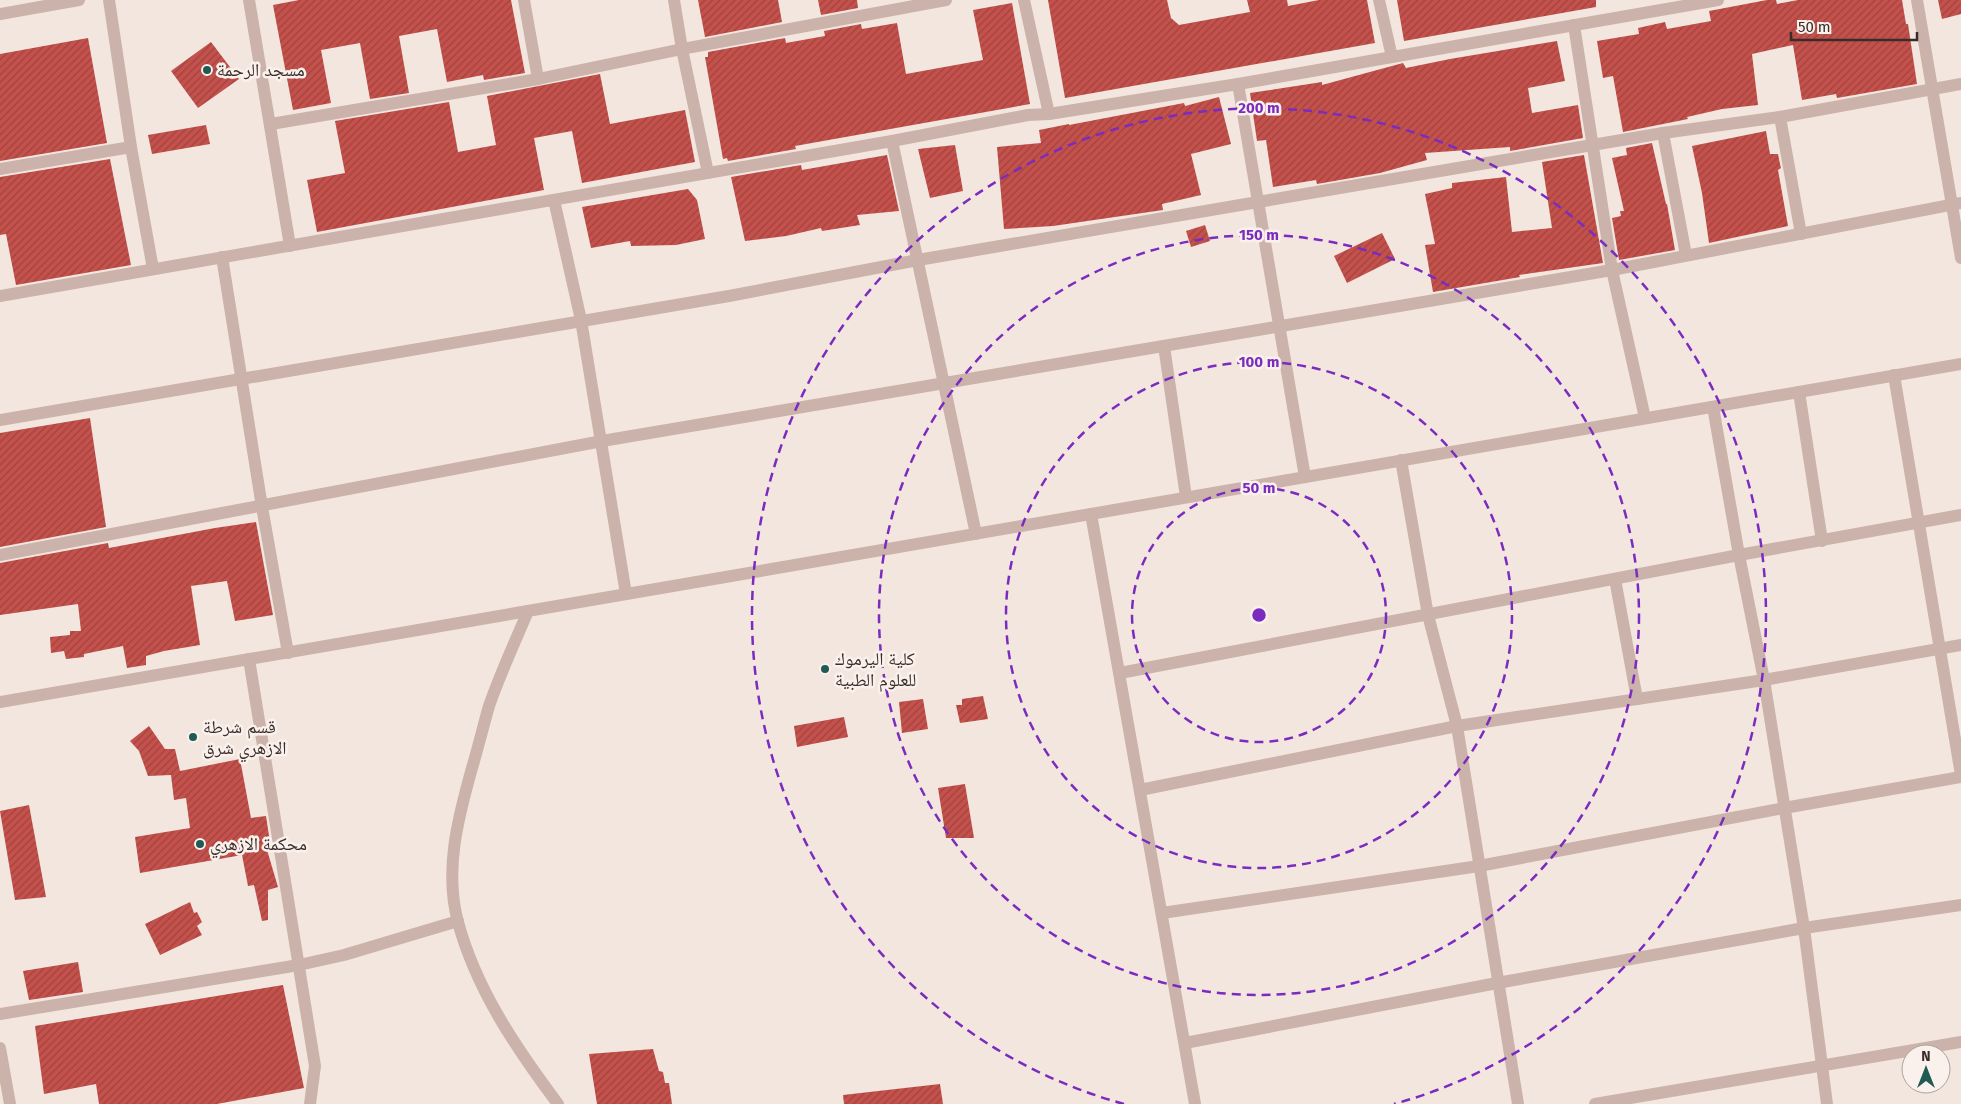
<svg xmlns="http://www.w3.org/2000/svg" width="1961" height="1104" font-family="'Fira Sans','Noto Naskh Arabic',sans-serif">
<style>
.building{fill:url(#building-hatch)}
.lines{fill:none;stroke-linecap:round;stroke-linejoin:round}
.minor{stroke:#cbb3ab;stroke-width:12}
.ring{fill:none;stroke:#7b2cbf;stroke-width:2.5;stroke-dasharray:9 6}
.poi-dot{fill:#205a52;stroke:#faf1ec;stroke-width:2}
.labels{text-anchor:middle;stroke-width:5;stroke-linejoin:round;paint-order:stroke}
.poi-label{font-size:18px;fill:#392c2a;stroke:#faf1ec;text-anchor:start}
.centre{fill:#7b2cbf;stroke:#faf1ec;stroke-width:2.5}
.ring-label{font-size:15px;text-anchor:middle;font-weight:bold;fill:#7b2cbf;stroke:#faf1ec;stroke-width:5;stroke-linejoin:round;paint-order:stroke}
</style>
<defs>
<pattern id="building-hatch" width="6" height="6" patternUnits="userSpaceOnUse" patternTransform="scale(1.25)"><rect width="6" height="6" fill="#c4514b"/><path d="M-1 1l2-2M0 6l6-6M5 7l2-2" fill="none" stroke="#a0433f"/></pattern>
</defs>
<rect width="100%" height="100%" fill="#f3e6df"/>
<g class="building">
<polygon points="299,0 511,0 525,73 484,80 483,75 447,82 437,29 399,36 409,93 370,99 360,43 321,50 331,103 293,110 273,5"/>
<polygon points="698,0 778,0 782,22 705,37"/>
<polygon points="818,0 857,0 858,8 821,15"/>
<polygon points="1048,0 1167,0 1171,18 1179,25 1250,12 1247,0 1287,0 1288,6 1319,0 1367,0 1375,43 1065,98"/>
<polygon points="1397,0 1596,0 1596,7 1404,41"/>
<polygon points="1767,0 1776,0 1777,4 1798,0 1902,0 1906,24 1908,24 1917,84 1837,98 1836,94 1802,100 1793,45 1752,54 1758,105 1722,109 1687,117 1688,119 1623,132 1613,76 1603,78 1597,41 1639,34 1638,28 1665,22 1667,29 1711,21 1709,11"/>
<polygon points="1938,0 1961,0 1961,14 1942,19"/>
<polygon points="1012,3 1030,104 795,146 796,149 728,161 727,158 723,159 705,57 708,57 708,52 785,38 786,43 825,36 824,31 861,24 862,29 897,23 906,74 983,60 973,10"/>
<polygon points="88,38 107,143 0,161 0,54"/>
<polygon points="1557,41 1565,81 1528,88 1532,113 1578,105 1583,138 1510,151 1510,147 1425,153 1427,160 1380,173 1317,184 1316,180 1273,187 1266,140 1257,141 1250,93 1322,82 1322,85 1403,63 1406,68 1450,59"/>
<polygon points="211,42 239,79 198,108 171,71"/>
<polygon points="600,74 610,124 685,110 695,162 582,183 572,131 534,138 544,190 317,232 307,180 345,173 335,121 449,102 458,152 496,145 487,96"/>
<polygon points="1219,97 1231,144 1191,154 1201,195 1162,204 1163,210 1053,226 1004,229 997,147 1041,143 1039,130 1069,124 1069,125 1184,103 1185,106"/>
<polygon points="206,125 210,144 152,154 148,135"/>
<polygon points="1766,131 1770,154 1778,154 1780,164 1781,168 1778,170 1788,226 1709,243 1702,193 1692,146"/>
<polygon points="1652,143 1666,204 1667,204 1675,250 1619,260 1612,218 1621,216 1620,211 1624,211 1612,158 1627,155 1626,148"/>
<polygon points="955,145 963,191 930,198 918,149"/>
<polygon points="887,155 899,211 857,215 860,225 822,231 821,228 786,236 745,241 731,177 801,165 802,170"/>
<polygon points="1584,155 1603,263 1519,275 1520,277 1433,292 1425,245 1435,244 1425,194 1452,188 1452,183 1506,177 1512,232 1552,228 1542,162"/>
<polygon points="110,159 131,265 16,285 6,234 0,235 0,177"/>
<polygon points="688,189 697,200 705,239 676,245 631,246 630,241 591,248 582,207"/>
<polygon points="1205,225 1210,241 1191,247 1186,231"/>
<polygon points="1382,233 1395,259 1347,283 1334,256"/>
<polygon points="90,418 106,527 0,547 0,433"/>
<polygon points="256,522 273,615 235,621 227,581 191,586 200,645 164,651 146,656 146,665 127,668 123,646 84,654 84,657 66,659 64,651 51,653 50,637 70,635 70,631 81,631 78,604 0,615 0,563 108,543 109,548 215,528"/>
<polygon points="983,696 988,719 960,723 956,705 962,705 962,699"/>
<polygon points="923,699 928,729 902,733 899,702"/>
<polygon points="844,717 848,737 797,747 794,726"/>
<polygon points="149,726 165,749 175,749 180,771 240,759 251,818 266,816 271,849 267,850 278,887 268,890 268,920 262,921 254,885 248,886 242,855 140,873 135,837 190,828 186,798 174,800 171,775 148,776 139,751 130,741"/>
<polygon points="965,784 974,838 946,838 938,788"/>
<polygon points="29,805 46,897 15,900 0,811"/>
<polygon points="190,902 194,913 197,912 202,922 197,926 202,935 160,955 145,924"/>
<polygon points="78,962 83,992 29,1000 23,971"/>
<polygon points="283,985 304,1088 217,1104 99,1104 96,1084 44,1094 35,1026"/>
<polygon points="653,1049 659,1071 663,1072 665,1083 669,1083 672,1104 597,1104 589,1054"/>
<polygon points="940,1084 943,1104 844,1104 843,1095"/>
</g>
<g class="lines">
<g class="minor">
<polyline points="109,0 131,147 153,269"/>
<polyline points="249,0 290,246"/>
<polyline points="524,0 538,79"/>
<polyline points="674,0 682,49 708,173"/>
<polyline points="1024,0 1049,114"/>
<polyline points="1379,0 1392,57"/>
<polyline points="1917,0 1961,258"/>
<polyline points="0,14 79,0"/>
<polyline points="1574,25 1612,270 1645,418"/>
<polyline points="1238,84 1305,477"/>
<polyline points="1780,117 1801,234"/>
<polyline points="271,124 538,79 682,49 946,0"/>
<polyline points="1663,133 1686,255"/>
<polyline points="892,141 976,534"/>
<polyline points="0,169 131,147"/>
<polyline points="554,200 581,320 626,594"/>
<polyline points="222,257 262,507 288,653"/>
<polyline points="0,296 892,141 1028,115 1049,114 1238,84 1718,0"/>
<polyline points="1164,346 1186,497"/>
<polyline points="1894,375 1961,775"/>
<polyline points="1799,392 1822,541"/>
<polyline points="1713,407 1739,555 1764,680 1804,928 1827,1104"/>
<polyline points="0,420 729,296 918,260 1258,202 1663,133 1780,117 1961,84"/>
<polyline points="1401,460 1428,615 1457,726 1518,1104"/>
<polyline points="1091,514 1195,1104"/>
<polyline points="0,555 602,441 1612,270 1961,203"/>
<polyline points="1615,579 1637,699"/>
<path d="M528,611C515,642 500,674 489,706C483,727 478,748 472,768C458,818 444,870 458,922C476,989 516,1048 558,1104"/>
<polyline points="249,659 315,1066 310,1104"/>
<polyline points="1120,673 1739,555 1961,515"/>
<polyline points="0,702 1961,364"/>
<polyline points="1140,790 1457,726 1764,680 1961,645"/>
<polyline points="1162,913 1479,866 1784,808 1961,777"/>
<polyline points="0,1014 299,965 344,955 458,921"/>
<polyline points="1185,1043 1497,983 1804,928 1961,905"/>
<polyline points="0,1048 10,1104"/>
<polyline points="1595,1104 1961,1042"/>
</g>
</g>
<g class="ring">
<circle cx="1259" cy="615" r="127"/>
<circle cx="1259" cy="615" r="253"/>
<circle cx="1259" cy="615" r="380"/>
<path d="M1124 1104A507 507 0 1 1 1394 1104"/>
</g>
<g class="poi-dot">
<circle cx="207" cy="70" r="5"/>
<circle cx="825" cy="669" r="5"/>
<circle cx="193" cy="737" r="5"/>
<circle cx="200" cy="844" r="5"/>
</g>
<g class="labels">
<g class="poi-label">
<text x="217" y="76">مسجد الرحمة</text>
<text x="835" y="665">كلية اليرموك<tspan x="835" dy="21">للعلوم الطبية</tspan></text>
<text x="203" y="733">قسم شرطة<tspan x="203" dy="21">الازهري شرق</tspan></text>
<text x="210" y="850">محكمة الازهري</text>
</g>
</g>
<circle cx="1259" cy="615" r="8" class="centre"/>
<g class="ring-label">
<text x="1259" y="113">200 m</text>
<text x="1259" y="240">150 m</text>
<text x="1259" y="367">100 m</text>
<text x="1259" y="493">50 m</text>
</g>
<g transform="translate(1926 1069)"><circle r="24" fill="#faf1ec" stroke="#ada29e"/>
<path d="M0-4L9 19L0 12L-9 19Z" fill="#205a52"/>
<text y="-8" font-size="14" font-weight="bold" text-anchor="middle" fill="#392c2a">N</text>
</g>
<path d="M1791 32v8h126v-8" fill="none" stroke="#392c2a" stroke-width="2.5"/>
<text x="1798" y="32" font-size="15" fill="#392c2a" stroke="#faf1ec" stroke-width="4" paint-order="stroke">50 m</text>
</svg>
